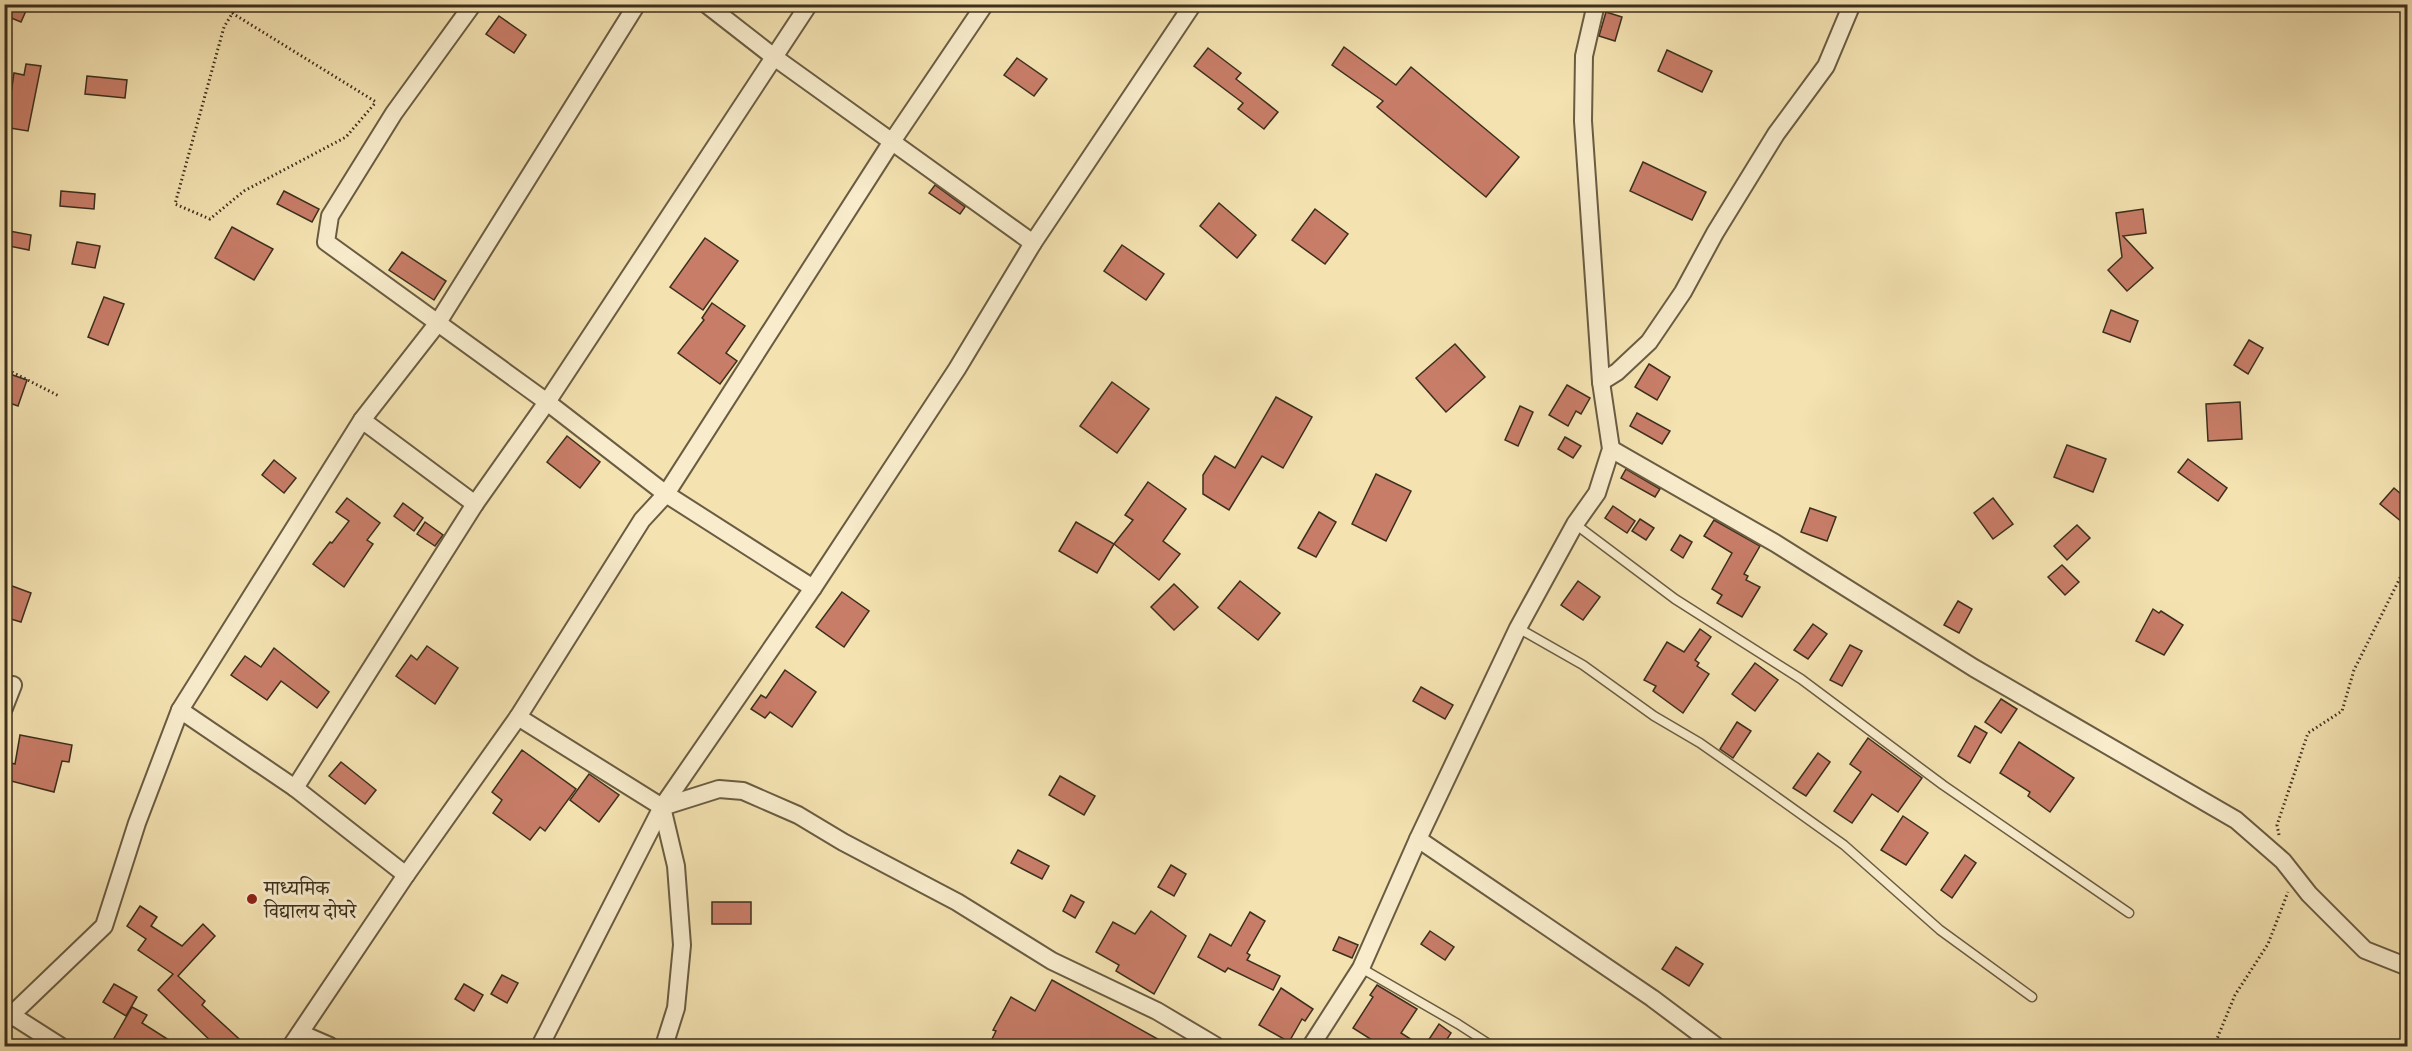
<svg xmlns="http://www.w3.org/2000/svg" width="2412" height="1051" font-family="'EB Garamond','Noto Serif Devanagari',serif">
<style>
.building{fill:#c87d68;stroke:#3c2f1d;stroke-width:1.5}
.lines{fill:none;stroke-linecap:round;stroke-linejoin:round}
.lane-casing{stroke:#6a5c42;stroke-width:11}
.street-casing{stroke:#6a5c42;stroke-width:20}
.path{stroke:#3c2f1d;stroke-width:3;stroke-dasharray:1.5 3;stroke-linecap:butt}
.lane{stroke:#f8eccc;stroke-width:8}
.street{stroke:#f8eccc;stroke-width:16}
.poi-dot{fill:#8f2418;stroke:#f8eccc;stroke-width:2}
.labels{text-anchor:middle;stroke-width:6;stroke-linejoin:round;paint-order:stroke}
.poi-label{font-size:20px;fill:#3c2f1d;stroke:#f8eccc;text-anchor:start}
</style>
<rect width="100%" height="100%" fill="#f4e2b1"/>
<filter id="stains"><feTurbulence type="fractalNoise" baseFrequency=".00333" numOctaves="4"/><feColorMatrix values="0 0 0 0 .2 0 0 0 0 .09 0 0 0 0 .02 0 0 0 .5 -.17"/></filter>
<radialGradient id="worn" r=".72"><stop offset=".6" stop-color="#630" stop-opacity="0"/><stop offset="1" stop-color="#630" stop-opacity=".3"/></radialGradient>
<g class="building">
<polygon points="4,4 29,4 21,22 4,15"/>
<polygon points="1606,12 1622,17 1615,41 1599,36"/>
<polygon points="499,16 526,35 514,53 486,34"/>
<polygon points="1344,47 1396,85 1411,67 1519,157 1486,197 1377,107 1383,101 1332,65"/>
<polygon points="1208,48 1241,73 1236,79 1278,112 1264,129 1238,109 1243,103 1194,66"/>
<polygon points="1667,50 1712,71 1702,92 1658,71"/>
<polygon points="1017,58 1047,79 1034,96 1004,75"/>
<polygon points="26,64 41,66 28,131 4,127 4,100 10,101 14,73 24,75"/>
<polygon points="87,76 127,80 125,98 85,94"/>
<polygon points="1643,162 1706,192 1692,220 1630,191"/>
<polygon points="935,185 965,207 960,214 929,193"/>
<polygon points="61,191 95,194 94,209 60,206"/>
<polygon points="284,191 319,209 312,222 277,204"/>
<polygon points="1219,203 1256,235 1237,258 1200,226"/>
<polygon points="1315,209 1348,234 1325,264 1292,240"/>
<polygon points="2143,209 2146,233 2123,236 2153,268 2127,291 2108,270 2122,257 2116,213"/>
<polygon points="232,227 273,249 254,280 215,258"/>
<polygon points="4,230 31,235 29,250 4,245"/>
<polygon points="705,238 738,261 703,310 670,287"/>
<polygon points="77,242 100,246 95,268 72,264"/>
<polygon points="1122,245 1164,274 1146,300 1104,271"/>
<polygon points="402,252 446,281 434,300 389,270"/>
<polygon points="104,297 124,304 108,345 88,337"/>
<polygon points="712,303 745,326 726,353 737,361 720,384 678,353 704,320 702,318"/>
<polygon points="2111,310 2138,321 2130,342 2103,332"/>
<polygon points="2249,340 2263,348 2248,374 2234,365"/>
<polygon points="1455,344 1485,377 1446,412 1416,378"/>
<polygon points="1649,364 1670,377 1657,400 1635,387"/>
<polygon points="4,372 27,380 18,406 4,401"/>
<polygon points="1112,382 1149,409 1117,453 1080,426"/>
<polygon points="1567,385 1590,398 1581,414 1576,411 1568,426 1549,415"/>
<polygon points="1276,397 1312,417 1283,468 1262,456 1229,510 1203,494 1203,475 1215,456 1235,468"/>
<polygon points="2240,402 2242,439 2208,441 2206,404"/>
<polygon points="1520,406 1533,412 1518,446 1505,440"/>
<polygon points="1637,413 1670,431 1662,444 1630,426"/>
<polygon points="567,436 600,462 580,488 547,462"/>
<polygon points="1565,437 1581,446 1573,458 1558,449"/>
<polygon points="2067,445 2106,459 2093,492 2054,477"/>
<polygon points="2188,459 2227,488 2218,501 2178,472"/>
<polygon points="274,460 296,478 284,493 262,475"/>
<polygon points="1626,469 1660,489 1655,497 1621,478"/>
<polygon points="1376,474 1411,491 1386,541 1352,524"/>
<polygon points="1148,482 1186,509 1163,541 1180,554 1159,580 1114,544 1133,520 1125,515"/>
<polygon points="2394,488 2408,500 2408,527 2380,504"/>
<polygon points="347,498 380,523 367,540 373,544 344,587 313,564 330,542 332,543 349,521 336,512"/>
<polygon points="1993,498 2013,524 1993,539 1974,513"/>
<polygon points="403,503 423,518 414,531 394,516"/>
<polygon points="1613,506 1635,521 1627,533 1605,518"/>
<polygon points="1810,508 1836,517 1827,541 1801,532"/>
<polygon points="1319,512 1336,522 1316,557 1298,548"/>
<polygon points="1640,519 1654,528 1646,540 1632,531"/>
<polygon points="1714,520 1760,546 1744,574 1748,576 1746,580 1760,587 1742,617 1717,603 1722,595 1712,589 1732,553 1704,536"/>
<polygon points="425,522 443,535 435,546 417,534"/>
<polygon points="1076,522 1114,544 1097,573 1059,551"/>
<polygon points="2077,525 2090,538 2067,560 2054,546"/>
<polygon points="1680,535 1692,542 1683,558 1671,550"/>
<polygon points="2062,565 2079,582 2065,595 2048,577"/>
<polygon points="1240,581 1280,613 1258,640 1218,608"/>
<polygon points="1578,581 1600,597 1583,620 1561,605"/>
<polygon points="4,583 31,593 21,622 4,617"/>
<polygon points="1174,584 1198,607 1174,630 1151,607"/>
<polygon points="842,592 869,611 844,647 816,627"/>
<polygon points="1958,601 1972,609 1959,633 1944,625"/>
<polygon points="2153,609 2159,613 2161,611 2183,625 2164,655 2136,641"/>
<polygon points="1813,624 1827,634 1808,659 1794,650"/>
<polygon points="1700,629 1711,637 1695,660 1699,663 1697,666 1709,674 1683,713 1653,691 1656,686 1644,680 1667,642 1684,652"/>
<polygon points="1850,645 1862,651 1842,686 1830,680"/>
<polygon points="427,646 458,668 435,704 396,676 411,655 417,660"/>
<polygon points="274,648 329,692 317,708 281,681 267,700 231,675 245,656 261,667"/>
<polygon points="1755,663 1778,680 1755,711 1732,694"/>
<polygon points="785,670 816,692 792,727 770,712 765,718 751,709 761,695 766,698"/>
<polygon points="1421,687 1453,705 1445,719 1413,701"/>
<polygon points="2001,699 2017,709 2001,733 1985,722"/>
<polygon points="1737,722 1751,731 1733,758 1720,749"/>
<polygon points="1975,726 1987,733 1970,763 1958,756"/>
<polygon points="20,735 72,745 69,762 62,761 54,792 7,780 11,763 15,764"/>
<polygon points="1868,738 1922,778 1898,812 1872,794 1852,823 1834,811 1861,772 1850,764"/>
<polygon points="2019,742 2074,778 2050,812 2028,796 2030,792 2000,773"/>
<polygon points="522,750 576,789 545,831 540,827 530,840 493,813 502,800 492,792"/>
<polygon points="1818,753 1830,762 1806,796 1793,788"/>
<polygon points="341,762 376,790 365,804 329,776"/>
<polygon points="589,774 619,795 599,822 570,800"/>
<polygon points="1060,776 1095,796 1084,815 1049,795"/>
<polygon points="1903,816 1928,833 1906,865 1881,850"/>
<polygon points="1018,850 1049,866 1042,879 1011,863"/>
<polygon points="1965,855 1976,863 1952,898 1941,890"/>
<polygon points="1171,865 1186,874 1174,896 1158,887"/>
<polygon points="1071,895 1084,902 1075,918 1063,911"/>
<rect x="712" y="902" width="39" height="22"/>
<polygon points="140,906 157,917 151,926 182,946 203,924 215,936 178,976 205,1001 202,1005 248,1047 217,1047 158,990 173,974 138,950 146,939 127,926"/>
<polygon points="1151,911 1186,936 1154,994 1116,971 1119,965 1096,952 1113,922 1135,934"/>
<polygon points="1250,912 1265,921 1247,953 1250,955 1247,960 1280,976 1273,990 1228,968 1225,972 1198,957 1210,934 1231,946"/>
<polygon points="1430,931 1454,947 1445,960 1421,944"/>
<polygon points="1339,937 1358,945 1352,958 1333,950"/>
<polygon points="1676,947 1703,964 1689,986 1662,969"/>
<polygon points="502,975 518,983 507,1003 491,994"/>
<polygon points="1052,980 1172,1047 988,1047 996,1031 993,1030 1011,997 1035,1011"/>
<polygon points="114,984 137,997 126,1016 103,1002"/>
<polygon points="464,984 483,995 474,1011 455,999"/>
<polygon points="1377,985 1417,1009 1401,1033 1423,1047 1383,1047 1353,1028 1373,997 1370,995"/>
<polygon points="1281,988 1313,1009 1305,1021 1302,1019 1289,1042 1259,1025"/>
<polygon points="132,1007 147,1015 142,1023 180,1047 109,1047"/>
<polygon points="1439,1024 1451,1033 1442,1047 1424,1047"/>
</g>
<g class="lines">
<g class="lane-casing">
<g id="lane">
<polyline points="1575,524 1675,599 1801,679 1943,785 2129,913"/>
<polyline points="1518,628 1583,665 1654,716 1700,743 1760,785 1844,845 1940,930 2032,997"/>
<polyline points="1361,968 1458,1024 1492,1046"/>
</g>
</g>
<g class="street-casing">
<g id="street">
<polyline points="473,4 394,113 330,216 326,242 547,402 666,494 813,588"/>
<polyline points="706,4 774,57 1033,243"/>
<polyline points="1601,382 1617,372 1649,342 1683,292 1715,233 1776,134 1826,66 1852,4"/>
<polyline points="362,420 475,504"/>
<polyline points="1611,449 1775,543 1974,668 2236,820 2283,861 2309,894 2365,950 2408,967"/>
<polyline points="4,708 13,685"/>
<polyline points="180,710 295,788 406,875"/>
<polyline points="518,717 662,807 719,789 743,791 798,815 843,842 957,902 1052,961 1157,1011 1216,1046"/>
<polyline points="295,788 475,504 547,402 809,4"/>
<polyline points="662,807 676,866 682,945 676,1008 664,1046"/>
<polyline points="1418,839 1652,998 1716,1046"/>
<polyline points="13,1016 60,1046"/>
<polyline points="4,1022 104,926 137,823 180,710 362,420 437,324 637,4"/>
<polyline points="300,1033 330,1046"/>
<polyline points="291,1046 406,875 518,717 642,520 666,494 891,143 985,4"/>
<polyline points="540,1046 662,807 813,588 957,369 1033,243 1193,4"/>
<polyline points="1311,1046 1361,968 1418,839 1518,628 1575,524 1597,493 1611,449 1601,382 1583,121 1584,56 1596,4"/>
</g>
</g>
<g class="path">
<polyline points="238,4 224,27 175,204 210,219 244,191 346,137 376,102"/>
<polyline points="232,13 376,102"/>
<polyline points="4,368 59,396"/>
<polyline points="2279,835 2277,825 2308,733 2342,711 2354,670 2408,562"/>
<polyline points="2214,1046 2235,995 2268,944 2288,892"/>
</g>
<use href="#lane" class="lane"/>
<use href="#street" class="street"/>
</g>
<circle class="poi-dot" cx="252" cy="899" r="6"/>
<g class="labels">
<g class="poi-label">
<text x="264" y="895">माध्यमिक<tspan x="264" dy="23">विद्यालय दोघरे</tspan></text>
</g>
</g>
<rect width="2412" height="1051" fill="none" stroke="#f4e2b1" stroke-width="24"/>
<rect x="6" y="6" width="2400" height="1039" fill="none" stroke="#3c2f1d" stroke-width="3"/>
<rect x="12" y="12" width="2388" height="1027" fill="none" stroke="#3c2f1d" stroke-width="1.5"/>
<rect width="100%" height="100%" filter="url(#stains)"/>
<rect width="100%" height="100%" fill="url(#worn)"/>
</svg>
